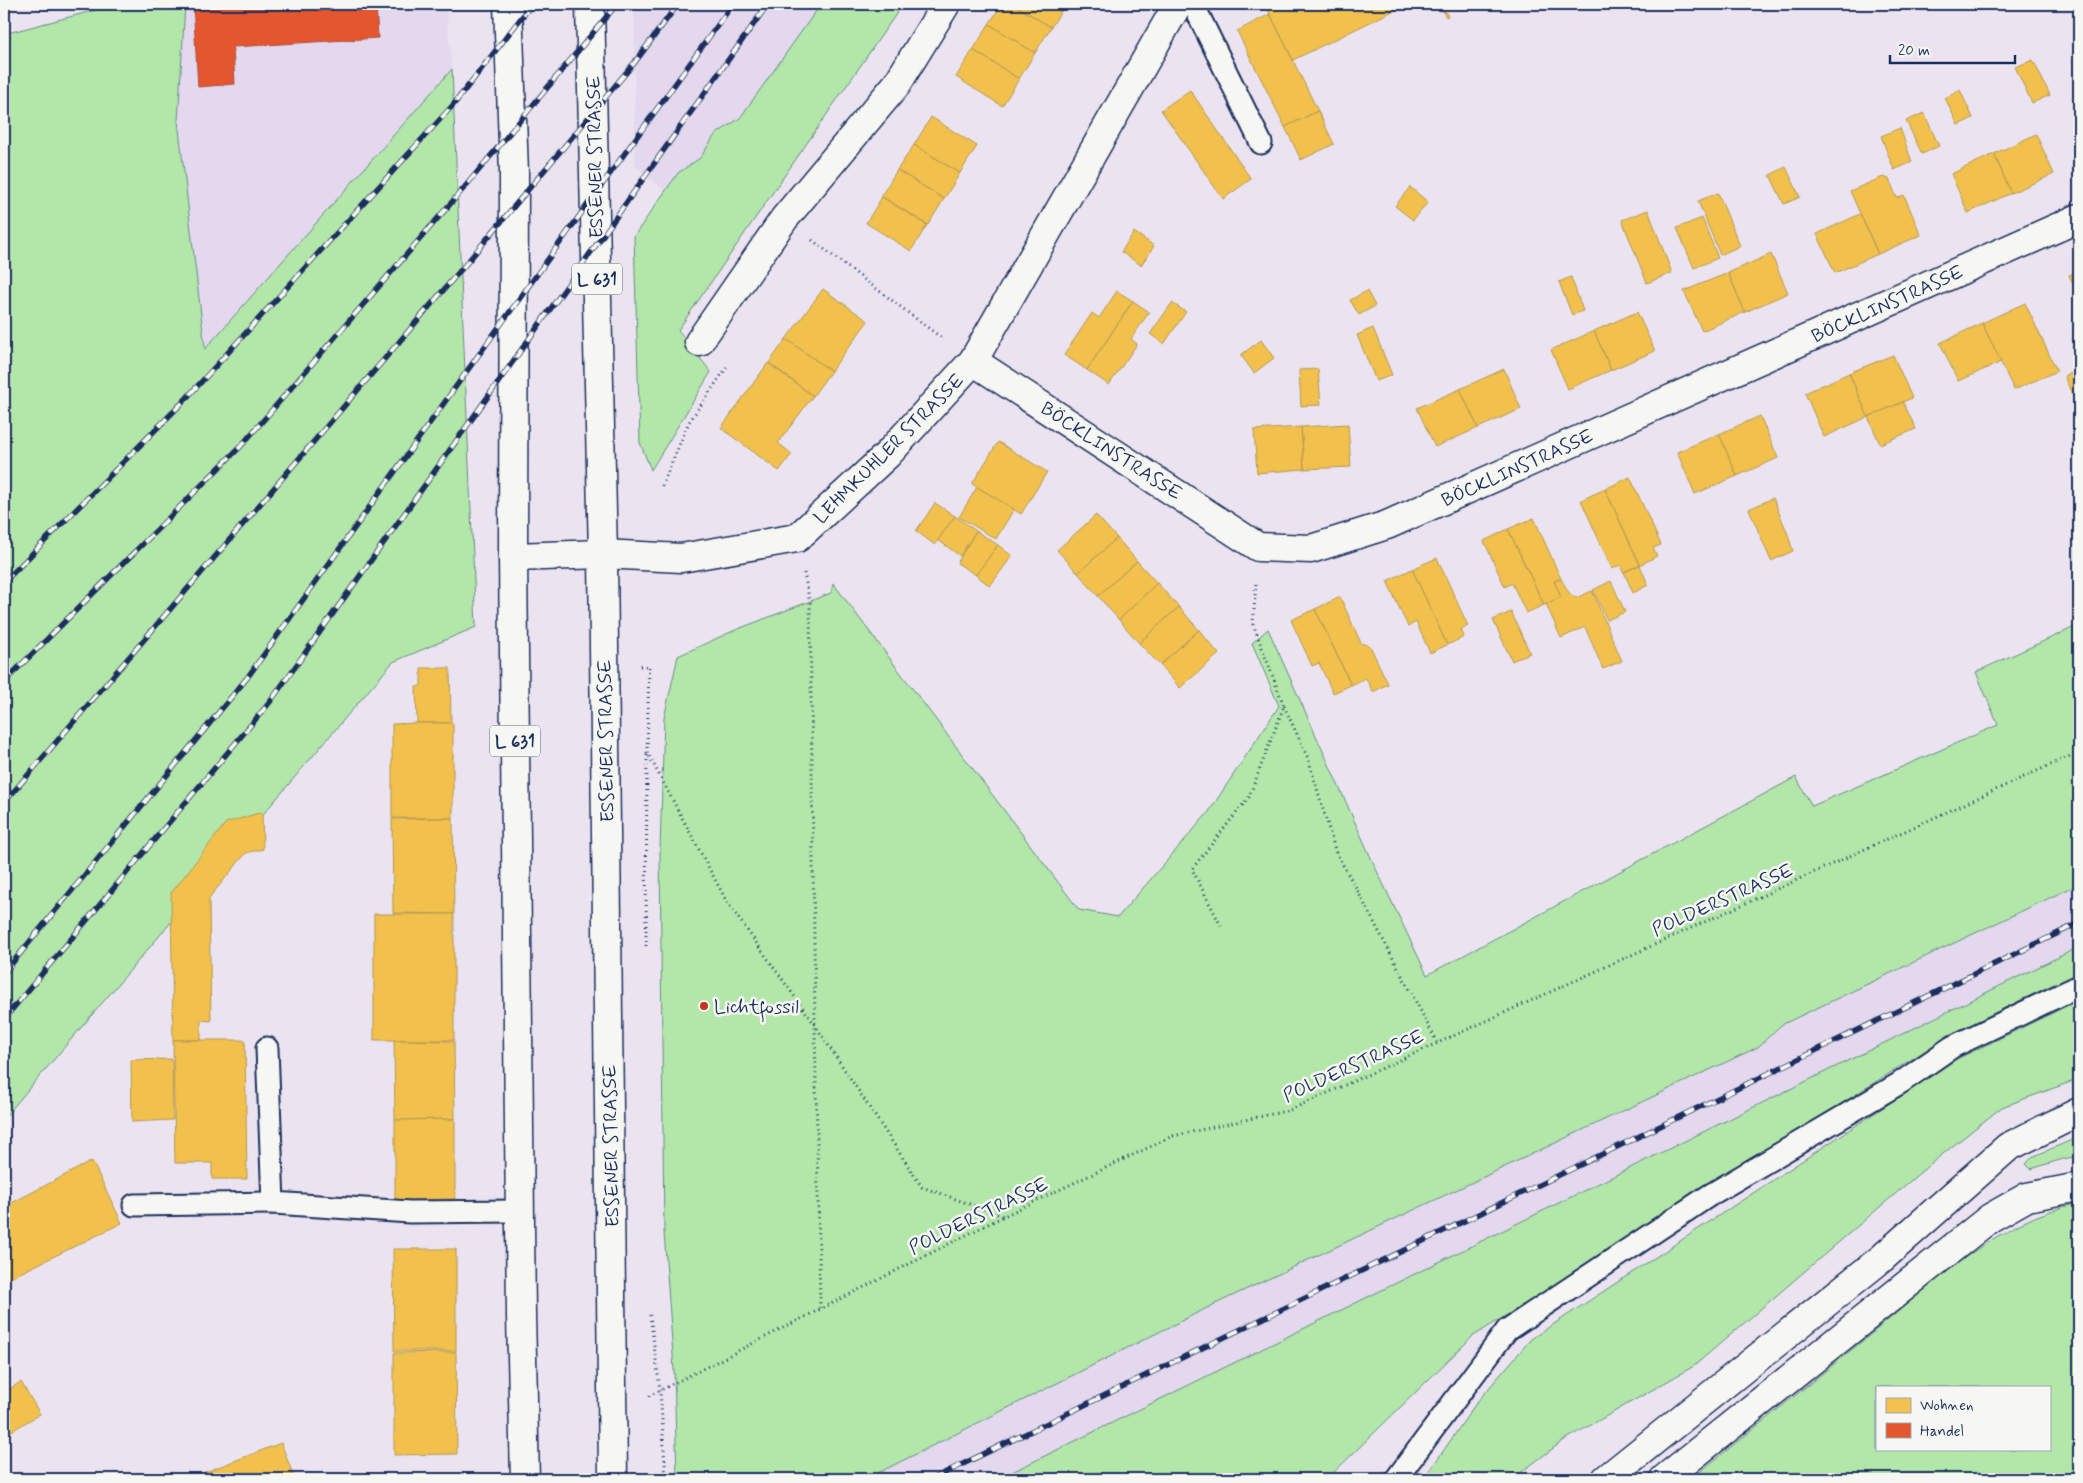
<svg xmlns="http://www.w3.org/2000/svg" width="2083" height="1483" font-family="Mynerve,sans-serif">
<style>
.built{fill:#e3d8ee}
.green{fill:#b2e7a9;stroke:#668b84;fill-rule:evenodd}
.homes{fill:#f2c14e;stroke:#b29553}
.shops{fill:#e4572e;stroke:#a84b3c}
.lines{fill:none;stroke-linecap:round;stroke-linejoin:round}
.service-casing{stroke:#1b2f5e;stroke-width:25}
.minor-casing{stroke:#1b2f5e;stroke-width:31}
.primary-casing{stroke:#1b2f5e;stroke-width:31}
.motorway-casing{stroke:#1b2f5e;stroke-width:31}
.path{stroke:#1b2f5e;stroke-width:3;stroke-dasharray:1 4;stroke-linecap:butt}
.service{stroke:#f6f6f2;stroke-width:21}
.minor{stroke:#f6f6f2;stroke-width:28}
.primary{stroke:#f6f6f2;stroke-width:28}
.motorway{stroke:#f6f6f2;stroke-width:28}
.rail-casing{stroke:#1b2f5e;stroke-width:5.5}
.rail{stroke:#f6f6f2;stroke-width:4;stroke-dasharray:11;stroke-linecap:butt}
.poi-dot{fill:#c8321e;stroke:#f6f6f2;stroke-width:2}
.labels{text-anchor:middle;stroke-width:5;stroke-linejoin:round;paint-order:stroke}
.shield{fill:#f6f6f2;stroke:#5d6b8a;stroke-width:1}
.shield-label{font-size:18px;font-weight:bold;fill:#1b2f5e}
.street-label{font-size:19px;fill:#1b2f5e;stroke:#f6f6f2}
.poi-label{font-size:19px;fill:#1b2f5e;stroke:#f6f6f2;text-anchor:start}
</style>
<rect width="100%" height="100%" fill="#ebe4f0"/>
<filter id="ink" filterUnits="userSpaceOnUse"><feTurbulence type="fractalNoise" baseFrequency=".02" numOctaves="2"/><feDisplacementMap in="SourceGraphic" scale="10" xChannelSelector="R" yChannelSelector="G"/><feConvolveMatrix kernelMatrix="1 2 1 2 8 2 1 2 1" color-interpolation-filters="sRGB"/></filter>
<g filter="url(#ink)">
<g class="built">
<polygon points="185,4 446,4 452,69 204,350 178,121"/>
<polygon points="634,4 821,4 740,118 715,135 700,158 678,173 666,191 635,166"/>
<polygon points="2079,884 2079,947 1941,1015 1022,1479 866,1479 1209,1307 1758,1047 1781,1025"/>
</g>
<g class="green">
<polygon points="119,4 185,4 178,121 205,349 452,69 476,627 393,662 4,1118 4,34"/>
<polygon points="821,4 903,4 678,330 711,372 651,470 640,443 634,236 678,173 700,158 715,135 740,118"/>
<polygon points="833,583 1079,910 1118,917 1208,813 1279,706 1252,643 1268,629 1376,869 1427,975 1796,777 1812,806 1998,725 1976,672 2079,625 2079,884 1781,1025 1758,1047 1209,1307 866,1479 677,1479 674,1370 664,1232 660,851 664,718 678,656 733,631 831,593"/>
<polygon points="2079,947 2079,978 2054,984 1953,1033 1472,1337 1327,1479 998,1479"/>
<polygon points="2079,1002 2079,1079 2002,1107 1929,1165 1694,1366 1563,1441 1512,1479 1424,1479 1477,1402 1531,1339 1957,1059 2069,1005"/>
<polygon points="2079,1137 2079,1156 2063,1159 2031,1169 2026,1164 2032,1157"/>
<path d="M2079,1203V1479H1691C1751,1431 1811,1383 1871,1334C1934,1283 1997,1220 2079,1203ZM1877,1387H2049V1449H1877Z"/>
</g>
<g class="homes">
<polygon points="1002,4 1013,4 1051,27 1035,53 989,24"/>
<polygon points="1013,4 1066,4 1051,27"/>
<polygon points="1265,4 1407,4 1293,60"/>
<polygon points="1439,4 1451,4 1443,8 1448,16 1446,17"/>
<polygon points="1270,14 1318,111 1285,127 1237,31"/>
<polygon points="989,24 1035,53 1019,79 973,50"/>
<polygon points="973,50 1019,79 1002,106 956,77"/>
<polygon points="2033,60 2050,95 2032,103 2015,67"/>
<polygon points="1190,90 1251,179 1223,199 1161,110"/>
<polygon points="1960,90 1973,118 1958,125 1945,98"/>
<polygon points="1318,111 1334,144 1301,160 1285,127"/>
<polygon points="1924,113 1939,146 1922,154 1906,121"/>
<polygon points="931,117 977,146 960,173 914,145"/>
<polygon points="1900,128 1912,162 1894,170 1881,136"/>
<polygon points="2036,134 2054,174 2011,193 1994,154"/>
<polygon points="914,145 960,173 944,199 897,170"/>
<polygon points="1994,154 2011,193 1968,213 1951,174"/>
<polygon points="1786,167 1800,197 1784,204 1770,175"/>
<polygon points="897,170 944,199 928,225 881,196"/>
<polygon points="1883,177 1889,179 1897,198 1904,195 1921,235 1878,254 1850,191"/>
<polygon points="1410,187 1428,202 1413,220 1395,206"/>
<polygon points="1718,193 1740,246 1720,255 1698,201"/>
<polygon points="882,197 927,225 911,251 866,223"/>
<polygon points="1648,210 1672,273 1647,283 1622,220"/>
<polygon points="1860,214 1878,254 1835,273 1817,234"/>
<polygon points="1702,218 1718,258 1694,268 1677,228"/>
<polygon points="1134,232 1154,246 1141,265 1121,252"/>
<polygon points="1771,254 1788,293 1745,312 1728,273"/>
<polygon points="2079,271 2079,298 2069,275"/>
<polygon points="1728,273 1745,312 1702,331 1684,291"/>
<polygon points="1571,277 1583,311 1572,315 1559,282"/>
<polygon points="823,289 868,321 831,371 786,339"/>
<polygon points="1117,291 1133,301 1087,370 1064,355 1092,313 1099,318"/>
<polygon points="1367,291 1375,306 1359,315 1350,300"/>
<polygon points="1133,301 1149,312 1131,339 1137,344 1109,385 1087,370"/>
<polygon points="1172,303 1186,312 1164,344 1150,334"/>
<polygon points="2025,303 2057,371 2014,390 1982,323"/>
<polygon points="1637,312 1655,351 1611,370 1594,331"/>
<polygon points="1982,323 2001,362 1958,381 1940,343"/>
<polygon points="1373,328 1392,375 1376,381 1357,335"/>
<polygon points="1594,331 1611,370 1568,389 1551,350"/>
<polygon points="786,339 831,371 813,396 769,363"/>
<polygon points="1261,340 1274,358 1254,373 1241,355"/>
<polygon points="1893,355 1912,398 1868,417 1849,373"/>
<polygon points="768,363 813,396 778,443 792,454 779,471 721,428"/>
<polygon points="1318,369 1321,405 1301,406 1299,370"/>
<polygon points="1504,369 1521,409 1478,428 1460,389"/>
<polygon points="2079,370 2079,410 2064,376"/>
<polygon points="1849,373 1868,417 1824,437 1805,393"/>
<polygon points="1460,389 1478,428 1435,447 1417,408"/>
<polygon points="1903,402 1916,429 1880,444 1868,417"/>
<polygon points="1760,416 1778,458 1737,476 1719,434"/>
<polygon points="1348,424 1351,467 1304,469 1301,427"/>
<polygon points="1301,427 1304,469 1257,473 1254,430"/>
<polygon points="1719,434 1737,476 1695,494 1677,452"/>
<polygon points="998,442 1047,472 1021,514 972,484"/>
<polygon points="1630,477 1661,545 1653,548 1657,556 1640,565 1605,489"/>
<polygon points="977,487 1014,509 996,539 959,517"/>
<polygon points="1605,489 1640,565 1623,572 1620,565 1612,569 1581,500"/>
<polygon points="1773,498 1787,532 1793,551 1771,561 1749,509"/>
<polygon points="935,503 955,516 935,545 916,531"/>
<polygon points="1096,515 1117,538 1078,573 1057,550"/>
<polygon points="955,516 976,531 960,556 938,540"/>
<polygon points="1534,518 1561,579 1554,581 1561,597 1544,605 1508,529"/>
<polygon points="1508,529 1544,605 1526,613 1512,583 1505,587 1484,541"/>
<polygon points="976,531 998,545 976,575 957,563"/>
<polygon points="1117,538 1137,561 1098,596 1078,573"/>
<polygon points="998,545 1012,556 990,586 976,575"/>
<polygon points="1437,558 1468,626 1461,629 1464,637 1447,645 1412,569"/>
<polygon points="1137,561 1157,583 1119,620 1098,596"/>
<polygon points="1640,565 1648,585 1633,593 1624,572"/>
<polygon points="1412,569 1447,645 1430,653 1416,622 1408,627 1387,581"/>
<polygon points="1561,579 1569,593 1576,598 1592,591 1622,661 1603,669 1585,627 1561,638 1546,604 1561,597 1554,581"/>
<polygon points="1611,581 1625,612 1607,620 1593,590"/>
<polygon points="1157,583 1179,607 1139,643 1119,620"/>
<polygon points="1340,597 1361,643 1370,646 1388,684 1373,692 1366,678 1351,685 1315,609"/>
<polygon points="1179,607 1199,630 1160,665 1139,643"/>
<polygon points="1315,609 1351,685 1333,693 1319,663 1312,666 1291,620"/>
<polygon points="1511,612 1530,653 1512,661 1493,620"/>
<polygon points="1199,630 1219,654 1180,688 1160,665"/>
<polygon points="421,668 450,668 451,723 417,723 416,687 421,686"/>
<polygon points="417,723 453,723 453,818 392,818 392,724"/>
<polygon points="262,812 263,849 246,853 209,898 211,1021 201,1020 201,1040 173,1040 171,893 226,823"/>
<polygon points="453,818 454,914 393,913 392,819"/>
<rect x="374" y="914" width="80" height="126"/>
<polygon points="173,1040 245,1040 247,1179 212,1179 212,1163 175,1163"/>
<polygon points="394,1040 454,1041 455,1119 395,1120"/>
<polygon points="172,1059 173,1120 132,1122 131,1060"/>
<polygon points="455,1119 455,1199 395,1200 395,1120"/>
<polygon points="92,1161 122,1223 4,1281 4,1207"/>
<polygon points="393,1249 456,1249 456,1351 394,1351"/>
<polygon points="456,1352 457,1454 394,1455 394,1353"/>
<polygon points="21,1382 40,1414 5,1435 4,1392"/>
<polygon points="281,1443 294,1477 288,1479 196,1479 195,1476"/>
</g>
<polygon class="shops" points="193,4 376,4 378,38 233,47 235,84 198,87"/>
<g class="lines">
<g class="service-casing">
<g id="service">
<polyline points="1193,4 1261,143"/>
<polyline points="267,1048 273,1203 410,1212 520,1211"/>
<polyline points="134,1205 273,1203"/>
<polyline points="1396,1479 1507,1330 1710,1195 1900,1083 1952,1047 2079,986"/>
</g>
</g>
<g class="minor-casing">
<g id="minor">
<polyline points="699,342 784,219 897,84 946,4"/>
<polyline points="973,361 1258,547 1311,549 1387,525 2079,218"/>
<polyline points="513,557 603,554 681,558 797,538 887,455 973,361 1178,4"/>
</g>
</g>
<g class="primary-casing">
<g id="primary">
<polyline points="508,4 514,173 513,557 521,1316 525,1479"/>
<polyline points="590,4 603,554 613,1479"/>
</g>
</g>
<g class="motorway-casing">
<g id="motorway">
<polyline points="1606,1479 1881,1259 2008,1147 2079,1112"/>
<polyline points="1664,1479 1990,1218 2027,1197 2079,1187"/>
</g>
</g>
<g class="path">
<polyline points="812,240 943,339"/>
<polyline points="662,486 689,422 727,367"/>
<polyline points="804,573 810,603 815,1025 820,1308"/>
<polyline points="640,666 649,666 647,752 727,902 815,1025 922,1187 1003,1216"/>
<polyline points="1284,706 1308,758 1336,853 1355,886 1437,1042"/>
<polyline points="1221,926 1192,869 1249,797 1284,706 1253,624 1256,582"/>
<polyline points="646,946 647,752"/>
<polyline points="650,1315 660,1390 666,1479"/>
<polyline points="649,1396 1004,1216 1173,1136 1290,1110 2079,752"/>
</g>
<use href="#service" class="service"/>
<use href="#minor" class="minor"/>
<use href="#primary" class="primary"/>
<use href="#motorway" class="motorway"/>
<g class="rail-casing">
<g id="rail">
<polyline points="4,582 183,402 454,104 532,4"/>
<polyline points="4,682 241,446 464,188 617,4"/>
<polyline points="4,803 465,265 635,62 678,4"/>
<polyline points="4,973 247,678 467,371 733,4"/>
<polyline points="4,1019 270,702 768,4"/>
<polyline points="932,1479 2079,923"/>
</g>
</g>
<use href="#rail" class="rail"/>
</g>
</g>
<circle class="poi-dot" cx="704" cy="1006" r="5"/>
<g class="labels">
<g class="shield">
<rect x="572" y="263.5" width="50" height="31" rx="4"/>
<rect x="490" y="725.5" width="50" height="31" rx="4"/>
</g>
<g class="shield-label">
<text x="597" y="285">L 631</text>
<text x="515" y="747">L 631</text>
</g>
<g class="street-label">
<text transform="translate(594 157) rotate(-91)" y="7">ESSENER STRASSE</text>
<text transform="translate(1887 303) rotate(-24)" y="7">BÖCKLINSTRASSE</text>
<text transform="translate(888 448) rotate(-45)" y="7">LEHMKUHLER STRASSE</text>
<text transform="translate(1112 450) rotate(33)" y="7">BÖCKLINSTRASSE</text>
<text transform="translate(1517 467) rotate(-24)" y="7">BÖCKLINSTRASSE</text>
<text transform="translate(605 741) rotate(-91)" y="7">ESSENER STRASSE</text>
<text transform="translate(1722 899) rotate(-24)" y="7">POLDERSTRASSE</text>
<text transform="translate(1353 1065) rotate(-24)" y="7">POLDERSTRASSE</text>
<text transform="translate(610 1146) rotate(-91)" y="7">ESSENER STRASSE</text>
<text transform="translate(978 1215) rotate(-26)" y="7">POLDERSTRASSE</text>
</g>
<g class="poi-label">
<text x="714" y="1013">Lichtfossil</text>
</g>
</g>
<rect width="2083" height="1483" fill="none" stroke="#f6f6f2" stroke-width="20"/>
<rect x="10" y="10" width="2063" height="1463" fill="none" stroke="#1b2f5e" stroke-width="2" filter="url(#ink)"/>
<rect x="1876" y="1386" width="175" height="65" fill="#f6f6f2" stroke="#9ea6b7"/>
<rect x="1886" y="1398" width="25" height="15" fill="#f2c14e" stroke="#9ea6b7"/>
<text x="1920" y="1410" font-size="15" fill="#1b2f5e">Wohnen</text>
<rect x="1886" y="1423" width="25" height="15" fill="#e4572e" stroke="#9ea6b7"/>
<text x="1920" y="1436" font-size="15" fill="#1b2f5e">Handel</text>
<path d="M1890 55v8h125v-8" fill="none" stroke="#1b2f5e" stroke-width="2.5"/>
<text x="1898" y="55" font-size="15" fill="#1b2f5e" stroke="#f6f6f2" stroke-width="4" paint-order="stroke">20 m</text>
</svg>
